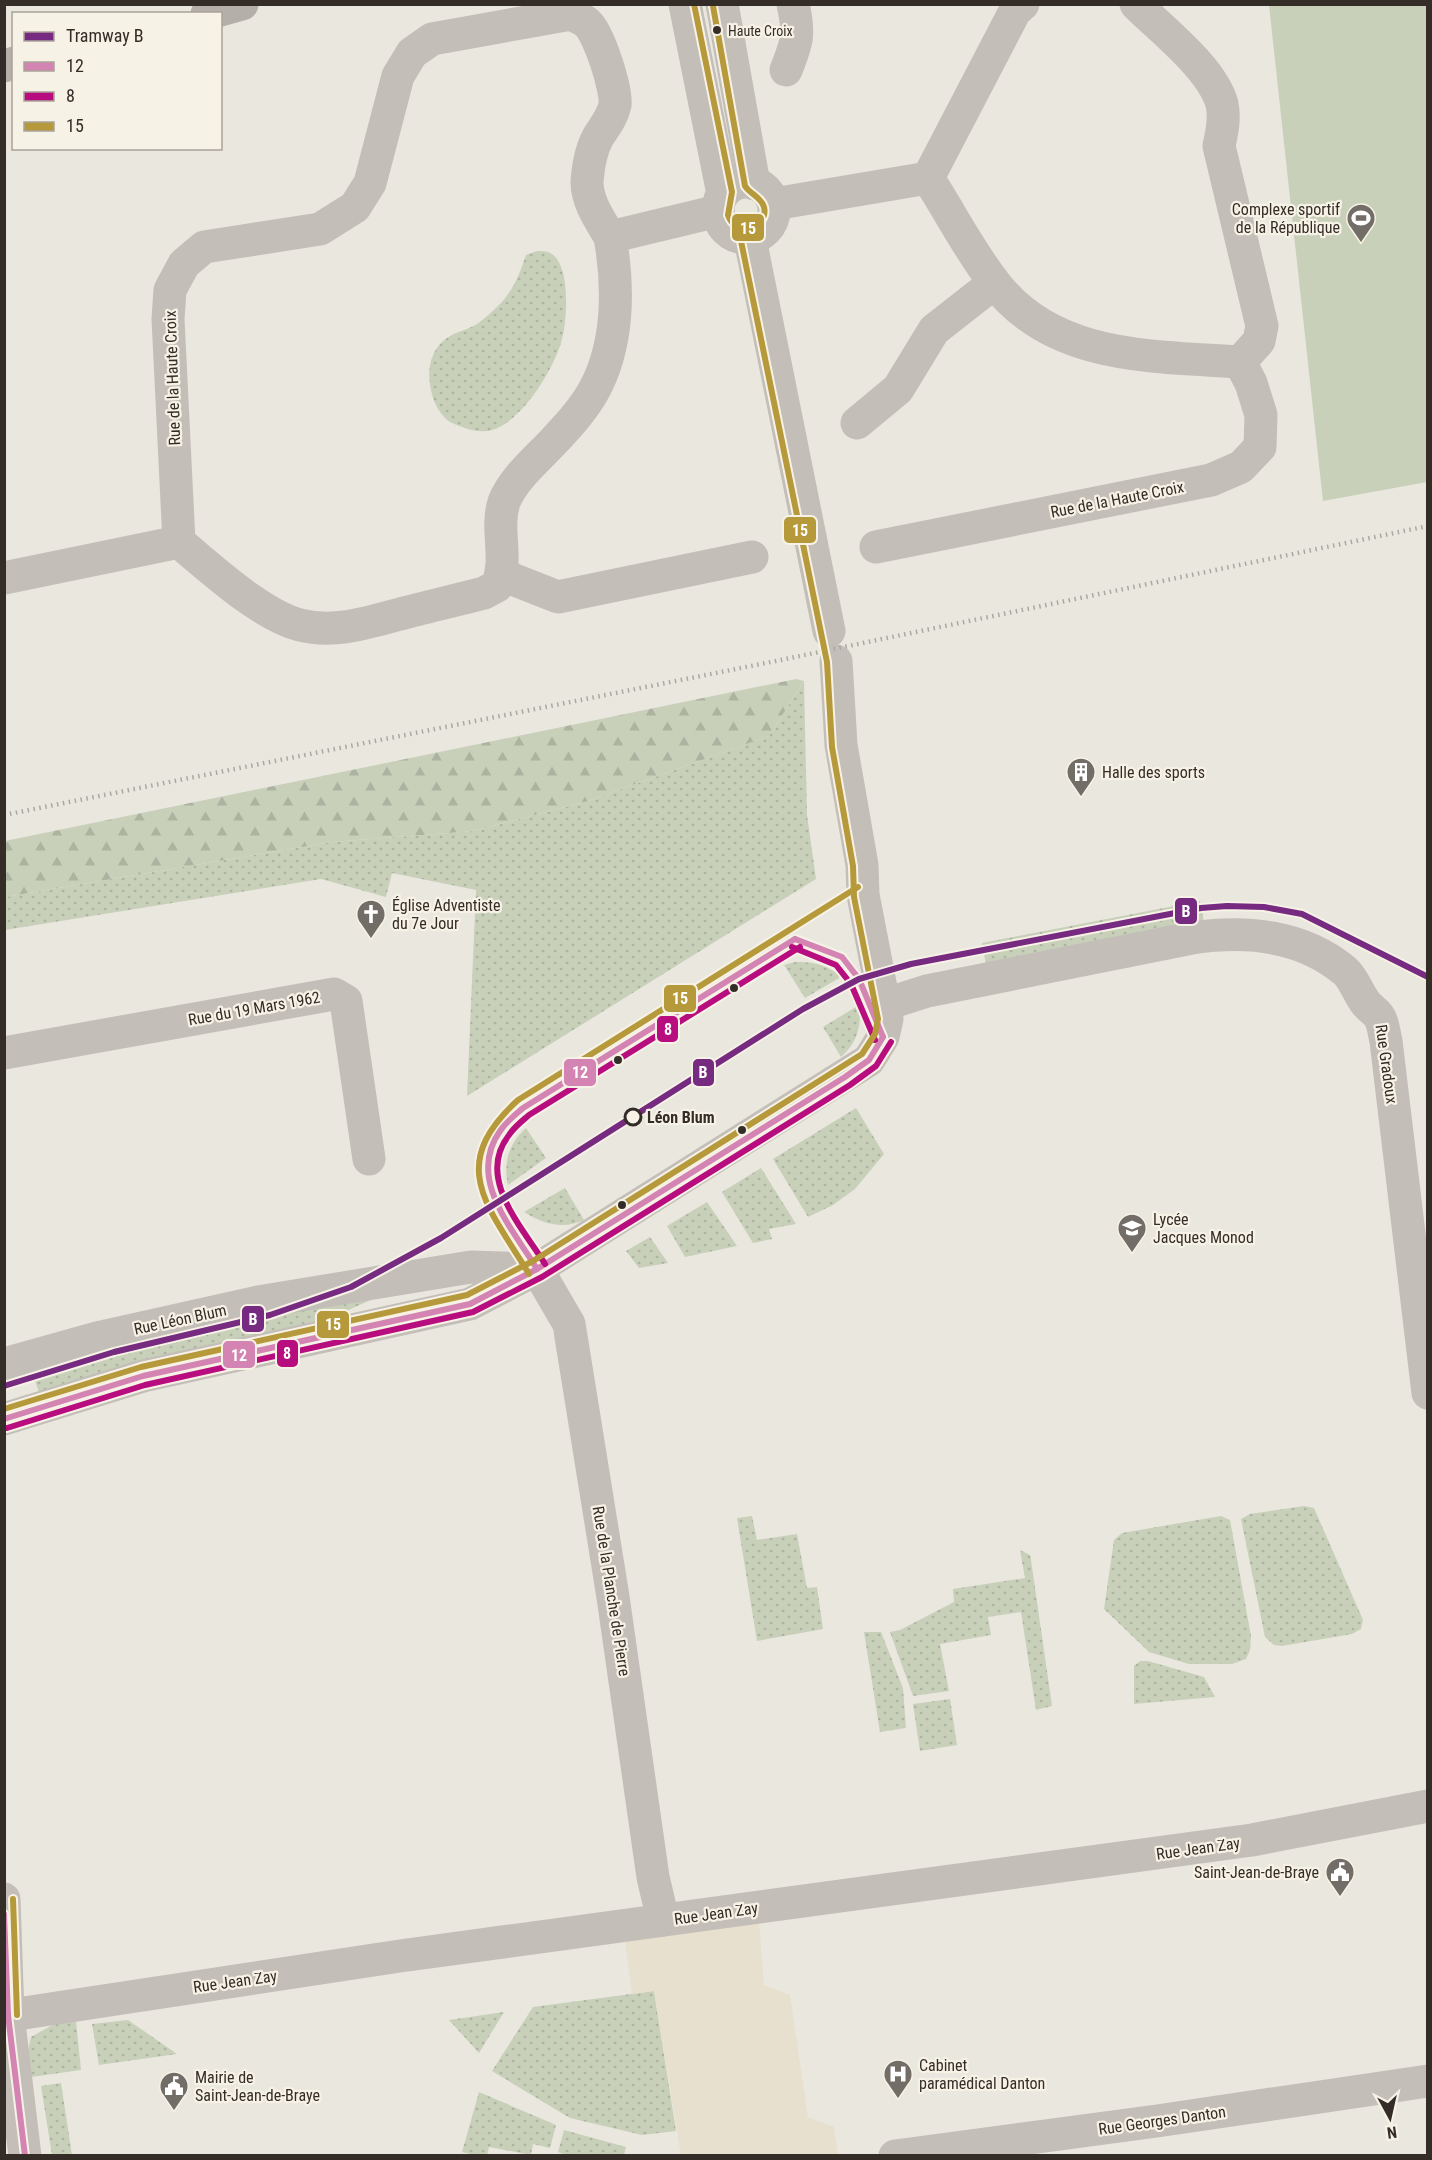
<svg xmlns="http://www.w3.org/2000/svg" width="1432" height="2160" font-family="'Roboto Condensed',sans-serif">
<style>
.grass{fill:url(#grass-dots)}
.forest{fill:url(#forest-firs)}
.pitch{fill:#c8d0ba}
.plaza{fill:#e8e0cf}
.lines{fill:none;stroke-linecap:round;stroke-linejoin:round}
.minor{stroke:#c3beb8;stroke-width:33}
.secondary{stroke:#b4afa9;stroke-width:33}
.rail{stroke:#aba7a2;stroke-width:4.5;stroke-dasharray:1.5 4.5;stroke-linecap:butt}
.bus-1-casing{stroke:#f7f2e6;stroke-width:10}
.bus-2-casing{stroke:#f7f2e6;stroke-width:10}
.bus-3-casing{stroke:#f7f2e6;stroke-width:10}
.bus-1{stroke:#d384b2;stroke-width:6}
.bus-2{stroke:#b80d7f;stroke-width:6}
.bus-3{stroke:#b6993a;stroke-width:6}
.tram-1-casing{stroke:#f7f2e6;stroke-width:10}
.tram-1{stroke:#762a80;stroke-width:6}
.bus-dot{fill:#332c27;stroke:#f7f2e6;stroke-width:2}
.stop-dot{fill:#f7f2e6;stroke:#332c27;stroke-width:3}
.labels{text-anchor:middle;stroke-width:4.5;stroke-linejoin:round;paint-order:stroke}
.bus-label{font-size:14px;fill:#332c27;stroke:#f7f2e6;text-anchor:start}
.poi-label{font-size:16px;fill:#332c27;stroke:#f7f2e6;text-anchor:start}
.street-label{font-size:16px;fill:#332c27;stroke:#f7f2e6}
.stop-label{font-size:16px;font-weight:bold;fill:#332c27;stroke:#f7f2e6;text-anchor:start}
.line-badge{stroke:#f7f2e6;stroke-width:2}
.badge-label{font-size:16px;text-anchor:middle;font-weight:bold;fill:#fff}
</style>
<defs>
<pattern id="grass-dots" width="8" height="8" patternUnits="userSpaceOnUse" patternTransform="scale(1.5)"><rect width="8" height="8" fill="#c8d0ba"/><path d="M2 2h.1M6 6h.1" fill="none" stroke="#acb3a0" stroke-width="1.8" stroke-linecap="round"/></pattern>
<pattern id="forest-firs" width="22" height="20" patternUnits="userSpaceOnUse" patternTransform="scale(1.5)"><rect width="22" height="20" fill="#c8d0ba"/><path d="M5 1l3.5 6h-7zM16 11l3.5 6h-7z" fill="#acb3a0"/></pattern>
</defs>
<rect width="100%" height="100%" fill="#eae7df"/>
<g class="grass">
<path d="M537,251C541,251 547,251 550,253C572,264 567,324 561,343C552,372 521,422 492,430C478,434 464,428 452,423C443,419 434,404 432,394C426,372 429,347 452,335C460,331 469,329 477,324C485,318 494,310 501,303C515,287 519,275 526,255Z"/>
<polygon points="804,681 807,815 816,879 467,1096 476,890 392,873 386,897 321,879 5,930 5,897 332,842 474,831 588,801 769,736"/>
<polygon points="1200,901 1205,928 987,970 982,943"/>
<path d="M795,962C814,962 826,964 841,977L805,998L784,965Z"/>
<path d="M859,1005C862,1026 857,1043 841,1057L823,1027Z"/>
<polygon points="856,1108 884,1154 855,1189 833,1205 808,1217 773,1159"/>
<path d="M526,1128L546,1158L508,1185C503,1163 509,1143 526,1128Z"/>
<polygon points="761,1168 796,1224 769,1229 772,1239 753,1243 722,1192"/>
<path d="M565,1188L584,1220C563,1230 543,1224 524,1212Z"/>
<polygon points="707,1202 737,1246 685,1257 667,1226"/>
<polygon points="650,1237 668,1263 639,1268 626,1251"/>
<polygon points="384,1294 324,1321 40,1396 30,1365 163,1331"/>
<polygon points="1304,1506 1314,1508 1363,1620 1361,1629 1352,1634 1282,1646 1274,1645 1265,1637 1241,1519 1250,1514"/>
<polygon points="752,1516 757,1540 797,1534 807,1588 817,1587 823,1629 757,1641 737,1518"/>
<polygon points="1221,1516 1230,1520 1251,1636 1250,1650 1246,1659 1232,1664 1189,1664 1149,1652 1104,1609 1114,1540 1122,1533"/>
<polygon points="1020,1550 1030,1555 1031,1560 1052,1706 1036,1710 1021,1612 988,1617 991,1635 940,1644 949,1691 913,1696 890,1632 900,1630 954,1602 953,1589 1025,1578"/>
<polygon points="864,1632 881,1632 903,1688 906,1728 880,1732"/>
<polygon points="1140,1661 1148,1661 1204,1677 1215,1697 1134,1704 1134,1666"/>
<polygon points="950,1699 957,1745 920,1751 913,1704"/>
<polygon points="654,1991 676,2131 642,2135 570,2118 492,2071 533,2007"/>
<polygon points="504,2012 479,2053 449,2020"/>
<polygon points="128,2020 177,2054 99,2065 92,2024"/>
<polygon points="76,2021 81,2070 31,2077 28,2051 31,2037 54,2024"/>
<polygon points="61,2083 72,2155 52,2155 41,2086"/>
<polygon points="479,2092 556,2125 550,2148 533,2144 531,2155 489,2147 487,2155 474,2155 462,2152"/>
<polygon points="564,2130 626,2147 624,2155 568,2156 558,2152"/>
</g>
<polygon class="forest" points="796,679 804,681 769,736 588,801 474,831 332,842 5,897 5,841"/>
<polygon class="pitch" points="1269,5 1427,5 1427,482 1323,501"/>
<polygon class="plaza" points="759,1922 764,1985 790,1995 808,2117 834,2127 838,2155 681,2155 654,1991 632,1994 625,1941"/>
<g class="lines">
<g class="minor">
<polyline points="685,4 723,194"/>
<polyline points="722,4 754,184"/>
<path d="M786,70C797,42 800,35 793,4"/>
<path d="M928,178C950,212 969,250 994,282C1052,360 1153,356 1240,362L1259,341L1262,326L1219,146C1222,132 1225,118 1222,104C1212,68 1162,30 1136,4"/>
<polyline points="928,178 1015,11 1023,4"/>
<circle cx="746" cy="210" r="28"/>
<polyline points="774,204 928,178"/>
<path d="M610,237C600,220 587,202 587,182C588,167 591,150 598,137C605,126 612,118 615,105C617,90 599,33 587,23C583,19 576,17 571,14L432,39L412,53L398,76L370,183L355,207L320,229L204,247L184,264L170,290L168,319L179,542C210,568 261,615 300,625C336,634 369,622 404,613C430,606 457,600 484,593L497,586C509,558 495,530 504,502C513,479 537,459 553,442C568,426 582,411 593,392C619,346 619,287 610,237L718,211"/>
<polyline points="750,239 829,631"/>
<polyline points="857,423 898,389 934,330 994,283"/>
<polyline points="876,547 1211,480 1241,467 1260,447 1261,415 1251,383 1240,362"/>
<polyline points="502,575 558,597 752,557"/>
<polyline points="4,578 179,542"/>
<path d="M883,1005L927,991L1192,938C1245,930 1302,935 1345,971C1354,979 1358,993 1365,1002C1368,1007 1374,1010 1378,1015C1383,1021 1384,1033 1386,1041L1428,1393"/>
<polyline points="4,1053 334,994 346,1001 369,1159"/>
<polyline points="537,1269 569,1324 613,1597 653,1877 663,1920"/>
<polyline points="4,1364 101,1337 258,1302 471,1267 535,1269"/>
<polyline points="4,1419 143,1376 470,1304 537,1269 869,1060 883,1037 887,1019 863,895 862,865 841,745 836,661"/>
<polyline points="4,1899 8,2015 25,2156"/>
<polyline points="4,2016 400,1956 1252,1840 1428,1806"/>
<polyline points="895,2156 1157,2121 1428,2081"/>
</g>
<g class="secondary">
<polyline points="207,14 242,4"/>
<polyline points="4,66 14,63"/>
</g>
<polyline class="rail" points="4,815 771,662 1428,526"/>
<g class="bus-1-casing">
<g id="bus-1">
<polyline points="795,939 842,957 859,979 883,1037"/>
<path d="M537,1269C513,1229 466,1179 500,1131C506,1122 515,1115 523,1108L795,939"/>
<polyline points="4,1419 143,1376 470,1304 537,1269 845,1077 869,1060 883,1037"/>
<polyline points="4,1914 8,2015 25,2156"/>
</g>
</g>
<g class="bus-2-casing">
<g id="bus-2">
<polyline points="792,947 836,965 851,984 875,1040"/>
<path d="M545,1264C523,1228 475,1178 509,1135C514,1127 522,1121 529,1115L800,947"/>
<polyline points="7,1428 145,1385 473,1312 542,1277 850,1085 876,1066 891,1042"/>
</g>
</g>
<g class="bus-3-casing">
<g id="bus-3">
<path d="M694,4L732,192L728,215C736,239 769,227 764,207C762,198 750,194 745,186L713,6"/>
<path d="M529,1274C489,1207 445,1166 518,1100L858,887"/>
<polyline points="4,1409 141,1367 467,1295 533,1261 862,1054 875,1034 878,1019 854,897 853,866 832,747 827,662 741,241"/>
<polyline points="13,1899 17,2015"/>
</g>
</g>
<use href="#bus-1" class="bus-1"/>
<use href="#bus-2" class="bus-2"/>
<use href="#bus-3" class="bus-3"/>
<g class="tram-1-casing">
<polyline id="tram-1" points="4,1386 114,1352 270,1315 351,1287 441,1238 803,1009 859,979 911,964 1201,908 1227,906 1264,907 1302,914 1428,977"/>
</g>
<use href="#tram-1" class="tram-1"/>
</g>
<defs>
<g id="stadium-pin" transform="scale(1.5)"><path d="M0 17L-7.5 6A9.5 9.5 0 1 1 7.5 6Z" fill="#736d67" stroke="#f7f2e6"/><path d="M0-5a6.5 5 0 1 0 0 10a6.5 5 0 1 0 0-10ZM-3.5-1.8h7v3.6h-7Z" fill="#fff"/></g>
<g id="building-pin" transform="scale(1.5)"><path d="M0 17L-7.5 6A9.5 9.5 0 1 1 7.5 6Z" fill="#736d67" stroke="#f7f2e6"/><path d="M-4-6H4V6H1V3H-1V6H-4ZM-2.5-4.3h1.7v1.8h-1.7ZM.8-4.3h1.7v1.8H.8ZM-2.5-1h1.7V.8h-1.7ZM.8-1h1.7V.8H.8Z" fill="#fff"/></g>
<g id="church-pin" transform="scale(1.5)"><path d="M0 17L-7.5 6A9.5 9.5 0 1 1 7.5 6Z" fill="#736d67" stroke="#f7f2e6"/><path d="M-1.2-6h2.4v3.5h3.3v2.4h-3.3V6h-2.4V-.1h-3.3v-2.4h3.3Z" fill="#fff"/></g>
<g id="school-pin" transform="scale(1.5)"><path d="M0 17L-7.5 6A9.5 9.5 0 1 1 7.5 6Z" fill="#736d67" stroke="#f7f2e6"/><path d="M0-5L7-2L0 1L-7-2ZM-4 1L0 2.5L4 1V4Q0 6-4 4Z" fill="#fff"/></g>
<g id="civic-pin" transform="scale(1.5)"><path d="M0 17L-7.5 6A9.5 9.5 0 1 1 7.5 6Z" fill="#736d67" stroke="#f7f2e6"/><path d="M-.6-6.5H3V-4.5H.6V-3L4-1V1h2V6H-6V1h2V-1L-.6-3ZM-1.2 2.5V6h2.4V2.5Z" fill="#fff"/></g>
<g id="hospital-pin" transform="scale(1.5)"><path d="M0 17L-7.5 6A9.5 9.5 0 1 1 7.5 6Z" fill="#736d67" stroke="#f7f2e6"/><path d="M-5-5h3v3.5h4V-5h3V5h-3V1.5h-4V5h-3Z" fill="#fff"/></g>
</defs>
<g fill-rule="evenodd">
<use href="#stadium-pin" x="1361" y="218"/>
<use href="#building-pin" x="1081" y="772"/>
<use href="#church-pin" x="371" y="914"/>
<use href="#school-pin" x="1132" y="1228"/>
<use href="#civic-pin" x="1340" y="1872"/>
<use href="#hospital-pin" x="898" y="2074"/>
<use href="#civic-pin" x="174" y="2086"/>
</g>
<g class="bus-dot">
<circle cx="717" cy="30" r="5"/>
<circle cx="734" cy="988" r="5"/>
<circle cx="618" cy="1060" r="5"/>
<circle cx="742" cy="1130" r="5"/>
<circle cx="622" cy="1205" r="5"/>
</g>
<circle class="stop-dot" cx="633" cy="1117" r="8"/>
<g class="labels">
<g class="bus-label">
<text x="728" y="36">Haute Croix</text>
</g>
<g class="poi-label">
<text x="1340" y="215" text-anchor="end">Complexe sportif<tspan x="1340" dy="18">de la République</tspan></text>
<text x="1102" y="778">Halle des sports</text>
<text x="392" y="911">Église Adventiste<tspan x="392" dy="18">du 7e Jour</tspan></text>
<text x="1153" y="1225">Lycée<tspan x="1153" dy="18">Jacques Monod</tspan></text>
<text x="1319" y="1878" text-anchor="end">Saint-Jean-de-Braye</text>
<text x="919" y="2071">Cabinet<tspan x="919" dy="18">paramédical Danton</tspan></text>
<text x="195" y="2083">Mairie de<tspan x="195" dy="18">Saint-Jean-de-Braye</tspan></text>
</g>
<g class="street-label">
<text transform="translate(172 378) rotate(-92)" y="6">Rue de la Haute Croix</text>
<text transform="translate(1117 499) rotate(-11)" y="6">Rue de la Haute Croix</text>
<text transform="translate(254 1008) rotate(-10)" y="6">Rue du 19 Mars 1962</text>
<text transform="translate(1387 1064) rotate(82)" y="6">Rue Gradoux</text>
<text transform="translate(180 1319) rotate(-12)" y="6">Rue Léon Blum</text>
<text transform="translate(612 1591) rotate(81)" y="6">Rue de la Planche de Pierre</text>
<text transform="translate(1198 1848) rotate(-8)" y="6">Rue Jean Zay</text>
<text transform="translate(716 1913) rotate(-8)" y="6">Rue Jean Zay</text>
<text transform="translate(235 1981) rotate(-8)" y="6">Rue Jean Zay</text>
<text transform="translate(1162 2120) rotate(-8)" y="6">Rue Georges Danton</text>
</g>
<g class="stop-label">
<text x="647" y="1123">Léon Blum</text>
</g>
</g>
<g class="line-badge">
<rect x="731" y="213" width="34" height="29" rx="6" fill="#b6993a"/>
<rect x="783" y="516" width="34" height="28" rx="6" fill="#b6993a"/>
<rect x="1174" y="897" width="24" height="28" rx="6" fill="#762a80"/>
<rect x="663" y="984" width="34" height="29" rx="6" fill="#b6993a"/>
<rect x="656" y="1015" width="23" height="28" rx="6" fill="#b80d7f"/>
<rect x="692" y="1058" width="23" height="29" rx="6" fill="#762a80"/>
<rect x="563" y="1058" width="34" height="29" rx="6" fill="#d384b2"/>
<rect x="241" y="1305" width="24" height="28" rx="6" fill="#762a80"/>
<rect x="316" y="1310" width="34" height="29" rx="6" fill="#b6993a"/>
<rect x="276" y="1339" width="23" height="29" rx="6" fill="#b80d7f"/>
<rect x="222" y="1340" width="34" height="29" rx="6" fill="#d384b2"/>
</g>
<g class="badge-label">
<text x="748" y="234">15</text>
<text x="800" y="536">15</text>
<text x="1186" y="917">B</text>
<text x="680" y="1004">15</text>
<text x="668" y="1035">8</text>
<text x="703" y="1078">B</text>
<text x="580" y="1078">12</text>
<text x="253" y="1325">B</text>
<text x="333" y="1330">15</text>
<text x="287" y="1359">8</text>
<text x="239" y="1361">12</text>
</g>
<rect width="1432" height="2160" fill="none" stroke="#332c27" stroke-width="12"/>
<rect x="12" y="12" width="210" height="138" fill="#f7f2e6" stroke="#a9a39a" stroke-width="1.5"/>
<rect x="24" y="32" width="30" height="9" fill="#762a80" stroke="#a9a39a" stroke-width="1.5"/>
<text x="66" y="42" font-size="18" fill="#332c27">Tramway B</text>
<rect x="24" y="62" width="30" height="9" fill="#d384b2" stroke="#a9a39a" stroke-width="1.5"/>
<text x="66" y="72" font-size="18" fill="#332c27">12</text>
<rect x="24" y="92" width="30" height="9" fill="#b80d7f" stroke="#a9a39a" stroke-width="1.5"/>
<text x="66" y="102" font-size="18" fill="#332c27">8</text>
<rect x="24" y="122" width="30" height="9" fill="#b6993a" stroke="#a9a39a" stroke-width="1.5"/>
<text x="66" y="132" font-size="18" fill="#332c27">15</text>
<g transform="translate(1390 2118) rotate(172)" stroke="#f7f2e6" stroke-width="4.5" paint-order="stroke">
<path d="M0-4.5L10 22L0 15L-10 22Z" fill="#332c27"/>
<text y="-9" font-size="16" font-weight="bold" text-anchor="middle" fill="#332c27">N</text>
</g>
</svg>
